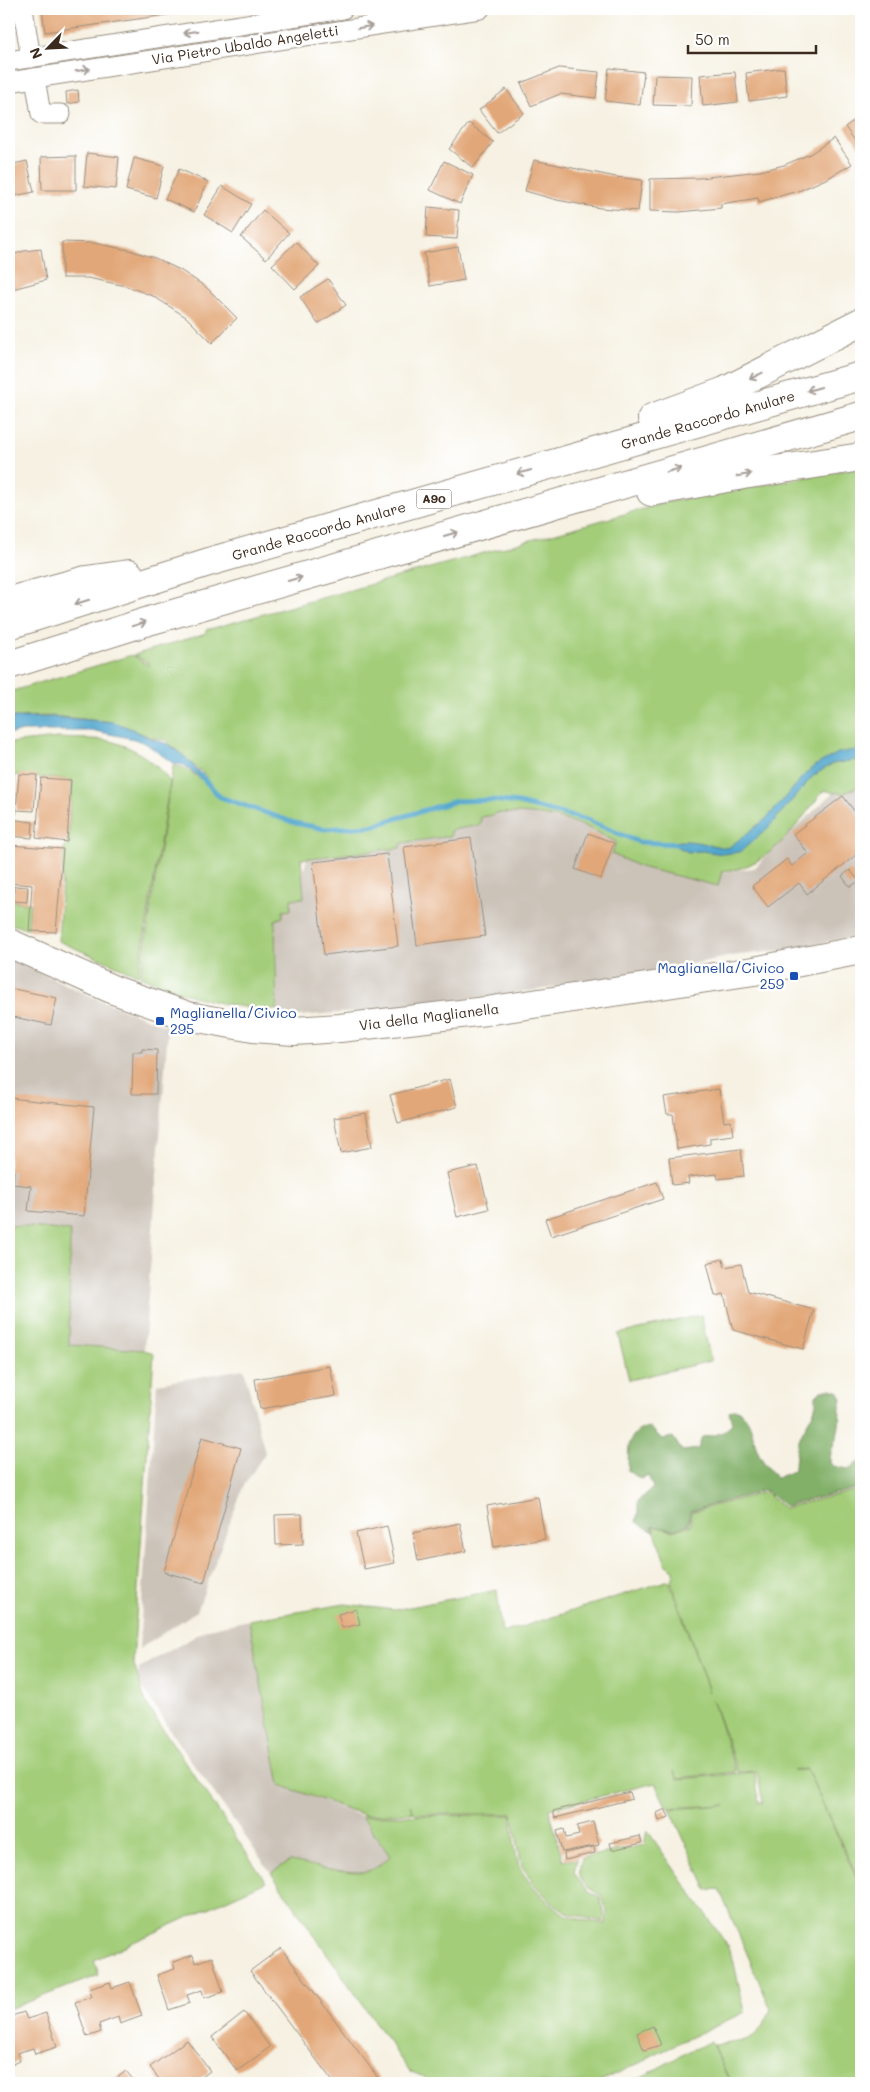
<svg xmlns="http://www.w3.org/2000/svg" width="870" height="2092" font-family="Mali,sans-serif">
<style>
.industrial{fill:#cbc2b8}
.green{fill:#a3cd79;stroke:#6f7c4c;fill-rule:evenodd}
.forest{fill:#82b069;stroke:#5e6d44}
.water{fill:#50a5cc;stroke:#466875}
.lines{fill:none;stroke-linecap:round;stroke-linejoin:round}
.stream{stroke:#50a5cc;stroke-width:5}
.building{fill:#e2a778}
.street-casing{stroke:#988e80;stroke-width:21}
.secondary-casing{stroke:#988e80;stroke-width:30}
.highway-casing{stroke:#988e80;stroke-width:30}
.street{stroke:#fff;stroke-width:19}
.secondary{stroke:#fff;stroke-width:28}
.highway{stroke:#fff;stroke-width:28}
.oneway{stroke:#a79f9a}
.transit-dot{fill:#1a4fb4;stroke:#fff;stroke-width:2}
.labels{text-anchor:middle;stroke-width:5;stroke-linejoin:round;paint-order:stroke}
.shield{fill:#fff;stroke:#766a62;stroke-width:1}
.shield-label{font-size:12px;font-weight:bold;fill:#3b2a1e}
.street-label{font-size:14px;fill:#3b2a1e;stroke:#fff}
.transit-label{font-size:14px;fill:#164399;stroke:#fff;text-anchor:end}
</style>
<rect width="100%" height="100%" fill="#fff"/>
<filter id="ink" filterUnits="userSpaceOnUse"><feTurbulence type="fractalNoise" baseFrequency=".02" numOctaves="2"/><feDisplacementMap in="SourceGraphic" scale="10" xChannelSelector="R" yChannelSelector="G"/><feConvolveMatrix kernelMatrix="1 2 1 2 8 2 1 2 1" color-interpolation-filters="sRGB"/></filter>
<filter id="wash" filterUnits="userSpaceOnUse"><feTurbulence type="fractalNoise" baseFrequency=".0096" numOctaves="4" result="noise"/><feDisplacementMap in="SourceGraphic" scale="20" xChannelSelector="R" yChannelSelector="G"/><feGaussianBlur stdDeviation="1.12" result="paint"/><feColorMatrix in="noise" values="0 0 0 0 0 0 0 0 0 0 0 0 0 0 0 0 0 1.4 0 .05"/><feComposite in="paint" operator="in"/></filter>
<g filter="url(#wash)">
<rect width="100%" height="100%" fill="#f6f1e2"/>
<g class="industrial">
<polygon points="861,781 861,936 786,950 731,956 623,978 405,1008 286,1017 278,1013 275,899 302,876 310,849 465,823 500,809 570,821 632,848 692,868 724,872 754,868 837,789"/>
<polygon points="9,958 97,999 168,1027 144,1350 69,1345 70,1231 9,1225"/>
<polygon points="244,1369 265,1453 243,1487 197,1611 139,1649 157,1384"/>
<polygon points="249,1620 280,1785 362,1816 390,1856 382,1864 366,1871 346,1871 290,1861 271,1873 173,1735 138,1680 139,1668 208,1629"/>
</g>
<g class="green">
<path d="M861,467V785L842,794L839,792L835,793L824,790C802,818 779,854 744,867C738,870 729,870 722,871L718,886L640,867L612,854L616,842C574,818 543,812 495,813L494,815L481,817L480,825L451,830V836L402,843L400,848L301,859L304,898L291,899V910L283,911V917L275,920L277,1010C228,1008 184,996 140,976L173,766C188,766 192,775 205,781L206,776L165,740L150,737L114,722L52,716L9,717V692L132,655L149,666L148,663L134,655L206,633V630L668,502Z"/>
<path d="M58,738C72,739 96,738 109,741C133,746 156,762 170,782L138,975L58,941L64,849L68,841L72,780L15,775L13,816H9V743Z"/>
<polygon points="13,885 12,901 30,903 28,930 9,923 9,886"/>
<polygon points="9,1225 70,1231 69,1345 144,1350 154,1353 133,1661 146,1704 266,1882 94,1960 99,1975 9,2009"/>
<polygon points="701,1315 711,1361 629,1380 618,1334"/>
<path d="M861,1489V1885L807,1769L793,1770H807L861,1888V2083H731L713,2045C747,2041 757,2043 771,2009L719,1889L707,1890L670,1809L725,1805L667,1808L655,1783L549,1809L563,1861L577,1859L574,1872C581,1884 587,1892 600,1897L604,1911V1922L571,1914L553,1904L533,1883L522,1866L512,1814H415L410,1805L413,1813L366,1815L356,1812L280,1785L249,1620L345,1604L394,1610L497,1590L502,1633L669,1580L709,1692L671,1581L674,1575V1570L666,1565L653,1526L673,1531L691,1525V1512L765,1492L784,1508ZM712,1699L738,1772L757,1771L763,1803H759L755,1772L678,1779L674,1771L678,1778L736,1772Z"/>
<path d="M511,1815C513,1831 514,1849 519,1865C522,1873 528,1881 534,1887C560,1917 570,1918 606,1924L607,1911L602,1896C583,1885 575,1880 582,1858L644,1845L647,1830L725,1942L733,1959L745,2012L646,2058V2060L596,2083H428L424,2077L409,2071L271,1873L290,1861C308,1864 350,1875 367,1871C377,1868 383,1863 390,1856L362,1816Z"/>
<polygon points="711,2042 730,2083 631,2083 691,2050"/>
</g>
<path class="forest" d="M831,1389L839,1392L842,1399C838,1410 841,1420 838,1431C835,1444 830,1448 830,1463L833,1466L848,1469L861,1461V1487L785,1506L765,1490L690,1511L689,1524L674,1530L652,1526L654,1532L636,1522L638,1512V1501L653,1488L648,1475L641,1479L628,1471C629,1450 625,1432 649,1427L662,1439L673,1437L682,1451L698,1449L702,1437C715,1435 724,1435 732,1423L729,1412L735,1409C755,1418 751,1440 760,1456C764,1464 771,1470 776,1478L793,1471C797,1461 795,1450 799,1440C804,1424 818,1413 816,1396L821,1391Z"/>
<g class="water">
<polygon points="52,717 114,722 132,729 150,738 168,744 185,757 205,779 198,776 184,765 174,764 145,743 134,739 95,731 23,731 9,734 9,718"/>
<path d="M861,749V759L832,764L813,776L768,828L740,852L723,854L702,851L688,852L670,843C689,837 710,846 728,848L767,818L797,784L801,778L814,766L838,753Z"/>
</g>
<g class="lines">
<polyline class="stream" points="201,776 220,797 295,823 325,829 371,826 456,801 492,800 518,803 587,820 639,842 677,844"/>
</g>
<g id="blocks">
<g class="building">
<polygon points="42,9 202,9 202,10 45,32"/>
<polygon points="559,68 599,72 596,98 560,94 531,106 521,83"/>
<polygon points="609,68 644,72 640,105 605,101"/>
<polygon points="784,68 787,96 749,101 746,73"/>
<polygon points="735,72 738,102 703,106 700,75"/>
<polygon points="655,75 692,76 691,106 653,105"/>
<polygon points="506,89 524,113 497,133 479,110"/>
<polygon points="78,90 79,102 67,104 66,92"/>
<polygon points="861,115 861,149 845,127"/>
<polygon points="469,123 493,142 473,168 449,149"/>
<polygon points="834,138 852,164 828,178 801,190 759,202 758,198 721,204 721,208 679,212 650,211 650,179 699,178 760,171 784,165 810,154"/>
<polygon points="87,153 119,157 116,189 84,186"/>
<polygon points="76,156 76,190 42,190 41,157"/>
<polygon points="134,158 164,166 156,198 126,190"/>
<polygon points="534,160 616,177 642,180 638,211 600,208 557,200 525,191"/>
<polygon points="27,161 34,192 9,197 9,165"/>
<polygon points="444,161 473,175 460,204 430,190"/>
<polygon points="179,169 208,182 194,212 165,199"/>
<polygon points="222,186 251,204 233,233 204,215"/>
<polygon points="428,207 459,210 457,239 426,237"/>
<polygon points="263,210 289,233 266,259 241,237"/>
<polygon points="62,242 94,243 129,250 155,258 180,270 206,287 237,318 212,343 186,317 153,296 126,286 88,278 62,278"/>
<polygon points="296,242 319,266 295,289 272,265"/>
<polygon points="458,247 464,280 430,286 424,253"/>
<polygon points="41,249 46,280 9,290 9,256 24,251"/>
<polygon points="328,279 346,305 318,324 300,297"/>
<polygon points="19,774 37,775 34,811 16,810"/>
<polygon points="41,778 71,780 67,842 36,838"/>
<polygon points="843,796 861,820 861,851 807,894 799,883 768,907 752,886 787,859 792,866 808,853 793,834"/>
<polygon points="9,819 33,822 32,838 9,836"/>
<polygon points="588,833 614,843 601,879 575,869"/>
<polygon points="471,838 485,936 417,945 404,847"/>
<polygon points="9,845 63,849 56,932 29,931 32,885 9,883"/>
<polygon points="387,854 398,946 324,955 313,862"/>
<polygon points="850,870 859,881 850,887 842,876"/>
<polygon points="14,886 28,887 27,902 13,901"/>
<polygon points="9,988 57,998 51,1025 9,1016"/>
<polygon points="142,1049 157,1050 156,1094 132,1094 133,1052 142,1052"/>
<polygon points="450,1079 457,1107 398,1123 390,1095"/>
<polygon points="719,1089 724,1122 731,1121 733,1135 710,1138 710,1144 677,1149 673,1114 667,1114 664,1097"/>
<polygon points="9,1098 94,1107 84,1216 28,1211 31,1186 13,1184 14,1171 9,1171"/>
<polygon points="366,1113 372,1147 341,1153 334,1118"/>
<polygon points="741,1149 744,1176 718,1179 717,1174 688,1177 689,1183 672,1185 669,1158"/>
<polygon points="478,1166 489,1209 457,1217 447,1173"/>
<polygon points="657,1182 663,1199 551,1236 545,1219"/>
<polygon points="723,1259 725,1267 741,1264 748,1292 814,1310 803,1349 733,1330 724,1294 715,1296 707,1263"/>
<polygon points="330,1366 336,1396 260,1409 255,1379"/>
<polygon points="202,1437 241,1448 204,1583 164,1572"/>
<polygon points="538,1497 545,1539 494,1547 487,1506"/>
<polygon points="302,1514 303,1544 276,1545 275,1515"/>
<polygon points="460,1523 466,1551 418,1561 413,1533"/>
<polygon points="387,1526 395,1563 364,1569 356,1533"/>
<polygon points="356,1609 360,1624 342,1628 338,1614"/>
<polygon points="630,1792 632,1799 555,1818 553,1811"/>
<polygon points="665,1809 669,1817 659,1821 657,1813"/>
<polygon points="593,1822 599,1845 562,1852 557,1831 564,1829 566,1838 579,1835 577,1826"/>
<polygon points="640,1836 642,1843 612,1850 610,1843"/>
<polygon points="594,1847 595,1853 565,1860 564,1853"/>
<polygon points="281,1948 382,2083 334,2083 250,1971"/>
<polygon points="193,1955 195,1963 212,1957 223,1992 204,1998 202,1990 187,1995 190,2003 169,2010 157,1975 175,1969 173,1962"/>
<polygon points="110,1982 112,1988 130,1982 142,2016 120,2024 118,2017 99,2024 101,2032 87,2037 75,2002 92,1997 89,1989"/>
<polygon points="24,2012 27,2019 46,2013 57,2047 35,2054 33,2048 17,2053 20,2061 9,2065 9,2017"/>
<polygon points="244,2012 270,2047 237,2071 212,2037"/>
<polygon points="653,2026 661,2045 644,2050 637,2033"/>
<polygon points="187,2040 210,2071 194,2083 162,2083 150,2067"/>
<polygon points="126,2071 136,2083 110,2083"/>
</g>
</g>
</g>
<g filter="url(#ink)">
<use href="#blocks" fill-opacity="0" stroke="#988e80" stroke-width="1"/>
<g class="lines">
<g class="street-casing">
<g id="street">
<polyline points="23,9 31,58"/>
<polyline points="9,61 343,9"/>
<polyline points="35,78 41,114 61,114"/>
<polyline points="9,82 480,9"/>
</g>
</g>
<g class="secondary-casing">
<polyline id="secondary" points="9,943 114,990 188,1016 253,1028 294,1031 340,1028 486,1011 754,971 861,950"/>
</g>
<g class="highway-casing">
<g id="highway">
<polyline points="652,418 725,391 861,322"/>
<polyline points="651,492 743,475 861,457"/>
<polyline points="9,601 86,580 129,574"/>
<polyline points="9,625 212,561 861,376"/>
<polyline points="9,665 152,620 861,416"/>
</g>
</g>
<use href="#street" class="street"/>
<use href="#secondary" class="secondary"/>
<use href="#highway" class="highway"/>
</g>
<defs><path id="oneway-shaft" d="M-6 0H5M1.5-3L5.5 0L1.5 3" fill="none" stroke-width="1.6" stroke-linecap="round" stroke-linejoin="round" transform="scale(1.25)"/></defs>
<g class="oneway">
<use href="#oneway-shaft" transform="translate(365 27) rotate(-9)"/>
<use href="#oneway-shaft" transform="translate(191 32) rotate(171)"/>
<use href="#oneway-shaft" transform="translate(83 70) rotate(-9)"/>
<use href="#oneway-shaft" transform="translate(756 376) rotate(154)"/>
<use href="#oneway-shaft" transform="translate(814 389) rotate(164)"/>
<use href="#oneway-shaft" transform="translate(674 470) rotate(-16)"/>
<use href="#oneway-shaft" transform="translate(524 472) rotate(164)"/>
<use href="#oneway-shaft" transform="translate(744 475) rotate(-10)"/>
<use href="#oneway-shaft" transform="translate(451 534) rotate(-16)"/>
<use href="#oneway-shaft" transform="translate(295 579) rotate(-16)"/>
<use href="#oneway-shaft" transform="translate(82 602) rotate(163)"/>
<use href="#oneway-shaft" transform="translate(139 624) rotate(-17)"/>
</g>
</g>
<g class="transit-dot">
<rect x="789" y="971" width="10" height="10" rx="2.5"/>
<rect x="155" y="1016" width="10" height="10" rx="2.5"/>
</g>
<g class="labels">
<rect class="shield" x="416.5" y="489.5" width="35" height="19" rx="4"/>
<g class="shield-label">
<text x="434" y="503">A90</text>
</g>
<g class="street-label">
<text transform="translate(245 45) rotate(-9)" y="5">Via Pietro Ubaldo Angeletti</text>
<text transform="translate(708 420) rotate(-16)" y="5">Grande Raccordo Anulare</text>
<text transform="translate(319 531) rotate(-16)" y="5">Grande Raccordo Anulare</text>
<text transform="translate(429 1017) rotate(-7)" y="5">Via della Maglianella</text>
</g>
<g class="transit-label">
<text x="784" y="973">Maglianella/Civico<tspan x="784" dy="16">259</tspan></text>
<text x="170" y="1018" text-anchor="start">Maglianella/Civico<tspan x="170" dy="16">295</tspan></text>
</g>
</g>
<rect width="870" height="2092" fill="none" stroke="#fff" stroke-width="30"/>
<g transform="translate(48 48) rotate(246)" stroke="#ffffff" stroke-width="4" paint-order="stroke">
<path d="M0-4L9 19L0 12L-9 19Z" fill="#3b2a1e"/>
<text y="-8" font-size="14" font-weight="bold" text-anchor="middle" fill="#3b2a1e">N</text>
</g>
<path d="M688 45v8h128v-8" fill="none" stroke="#3b2a1e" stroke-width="2.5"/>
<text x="695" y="45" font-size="15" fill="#3b2a1e" stroke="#ffffff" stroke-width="4" paint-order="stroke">50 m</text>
</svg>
